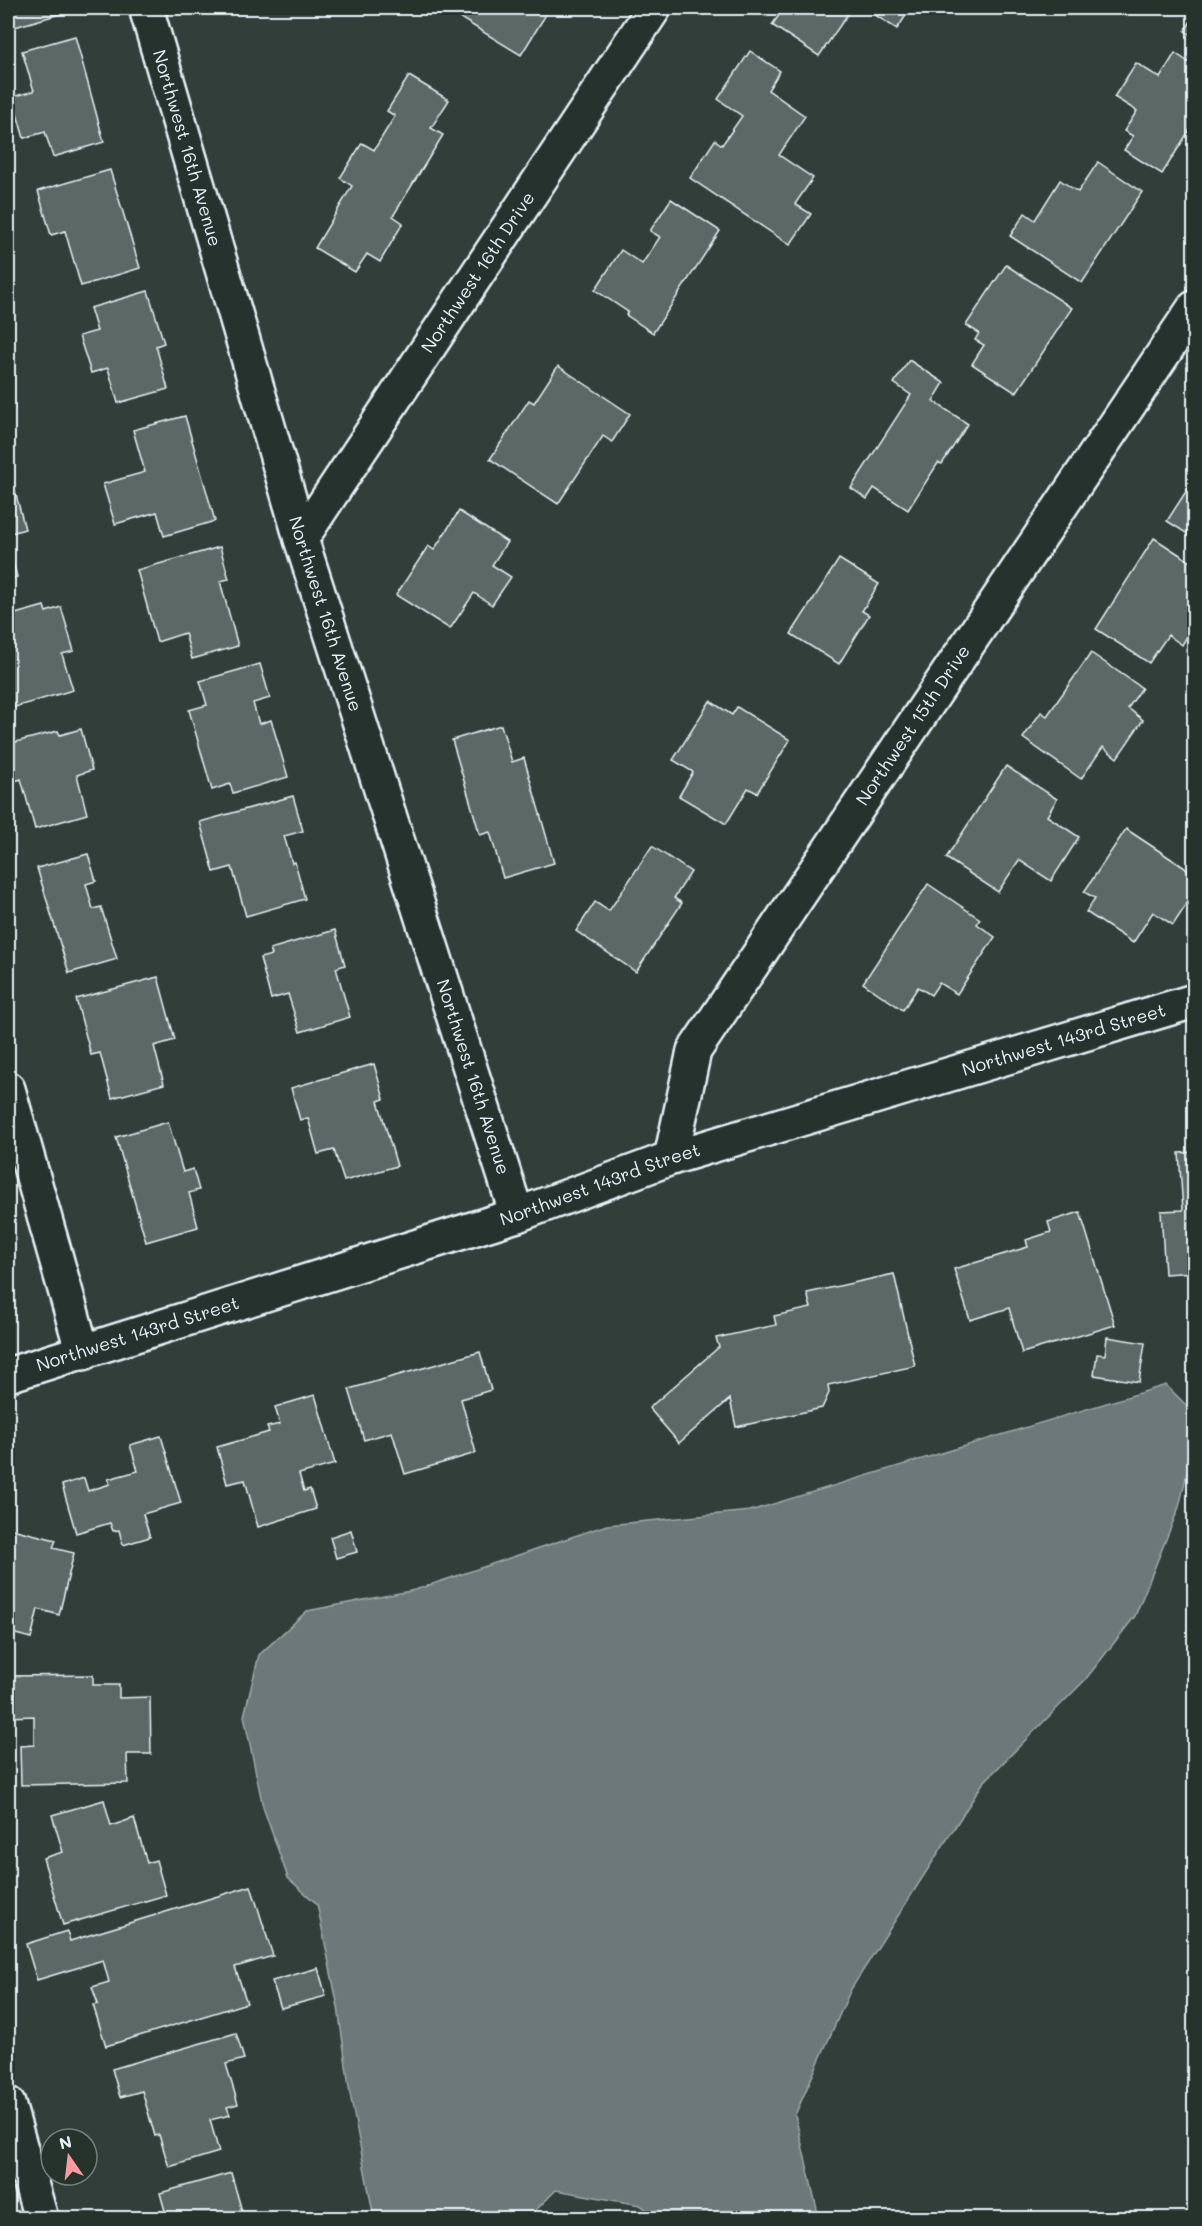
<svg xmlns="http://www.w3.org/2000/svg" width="1202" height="2226" font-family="Mali,sans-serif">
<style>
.water{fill:#6d7978;stroke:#9ea9ab;stroke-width:1.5}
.building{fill:#5c6865;stroke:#e8f1f8;stroke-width:1.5}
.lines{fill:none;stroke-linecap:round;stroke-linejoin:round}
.street-casing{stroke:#e8f1f8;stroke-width:38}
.secondary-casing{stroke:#e8f1f8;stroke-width:38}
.street{stroke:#26332d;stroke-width:33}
.secondary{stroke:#26332d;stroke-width:33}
.labels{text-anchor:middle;stroke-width:6;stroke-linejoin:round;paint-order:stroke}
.street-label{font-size:18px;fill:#e8f1f8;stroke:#26332d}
</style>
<rect width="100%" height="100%" fill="#323e39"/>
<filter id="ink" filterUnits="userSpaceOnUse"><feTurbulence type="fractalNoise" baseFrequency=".0167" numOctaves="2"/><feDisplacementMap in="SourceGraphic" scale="12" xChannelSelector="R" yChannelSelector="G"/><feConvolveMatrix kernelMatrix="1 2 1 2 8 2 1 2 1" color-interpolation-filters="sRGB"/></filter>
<g filter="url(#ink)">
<polygon class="water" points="1166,1385 1194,1413 1194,1443 1179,1507 1135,1616 1085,1680 983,1783 851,1989 795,2115 819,2218 659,2218 640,2205 556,2190 528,2218 374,2218 350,2094 338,2007 317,1904 288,1878 263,1807 244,1716 259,1655 307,1611 415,1590 607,1525 750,1511"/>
<g class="building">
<polygon points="8,8 58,8 60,14 8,29"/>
<polygon points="444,8 550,8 521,55"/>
<polygon points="784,8 852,8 819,56 772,25"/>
<polygon points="864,8 911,8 897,29"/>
<polygon points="1194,16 1194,37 1185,31"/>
<polygon points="75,36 104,142 53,157 45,132 24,138 12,97 34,91 22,51"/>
<polygon points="750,51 780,71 768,90 805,116 779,155 813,178 795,204 811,214 790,245 690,178 715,140 722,145 742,116 718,99"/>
<polygon points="1175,53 1194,66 1194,123 1162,174 1124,150 1133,136 1124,131 1137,111 1114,97 1136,63 1160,78"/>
<polygon points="409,76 449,100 431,128 443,135 393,216 403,223 380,262 367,254 355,272 315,248 352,186 340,178 362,143 374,150 395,116 387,111"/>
<polygon points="1098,162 1142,192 1082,283 1010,236 1025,213 1035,220 1060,180 1078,192"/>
<polygon points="110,170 140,268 81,286 65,231 51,235 38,191"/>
<polygon points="671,199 720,231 653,333 626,315 628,312 595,290 621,250 642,264 660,237 650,231"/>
<polygon points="1006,265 1072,308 1016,393 972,364 984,345 975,340 979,333 966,325"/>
<polygon points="148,291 164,343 156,346 168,389 118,403 108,368 91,373 79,336 97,331 90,308"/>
<polygon points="909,360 944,383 933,401 968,424 942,464 938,463 908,510 874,488 867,499 851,488 911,395 894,383"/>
<polygon points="558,366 630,414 612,442 603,436 558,504 490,459 529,400 534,403"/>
<polygon points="185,416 215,521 164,536 157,512 115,524 103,484 145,472 133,430"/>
<polygon points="1194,479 1194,538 1167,521"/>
<polygon points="15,491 25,529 8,534 8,493"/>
<polygon points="459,511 507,542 492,565 511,577 492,605 474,593 450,629 396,595 428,546 434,550"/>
<polygon points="1154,538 1194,564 1194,625 1182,645 1168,635 1149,663 1096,629"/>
<polygon points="8,544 17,577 8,580"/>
<polygon points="220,547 229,579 220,581 238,646 192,659 185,633 157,642 137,570"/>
<polygon points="839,559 879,584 862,611 869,615 839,664 791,634"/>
<polygon points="44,606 46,612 61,607 74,651 62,654 73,690 8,709 8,616"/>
<polygon points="1091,653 1142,688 1128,708 1143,720 1117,758 1103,747 1081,779 1023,738 1041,712 1047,716"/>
<polygon points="260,664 270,698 253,703 259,724 271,720 288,777 233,793 230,784 212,790 189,710 207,705 200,681"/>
<polygon points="710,701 732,715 737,707 790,740 757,793 748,788 726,824 679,796 693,772 673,760"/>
<polygon points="501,725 512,762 524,758 554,863 503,878 490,832 480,835 452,740"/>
<polygon points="81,729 92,770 77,775 87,814 35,829 21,779 12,782 8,766 8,744 58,731 60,735"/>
<polygon points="1006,766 1057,799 1047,816 1079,837 1051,881 1019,860 998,892 946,858"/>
<polygon points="293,796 303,831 284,836 292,863 295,862 305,899 246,916 232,867 214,872 200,822"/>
<polygon points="1126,829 1194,874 1194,893 1173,925 1153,912 1133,943 1086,912 1095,898 1084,892"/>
<polygon points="652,846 691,872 674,898 682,903 636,972 576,931 595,902 609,911"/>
<polygon points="88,854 96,881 86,884 93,909 101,907 117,959 69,973 37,868"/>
<polygon points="928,884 980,919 977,924 995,937 957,994 939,983 931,995 918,987 903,1010 863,983"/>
<polygon points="335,930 345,965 336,968 350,1017 300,1032 288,994 271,999 260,958 272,955 270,949"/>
<polygon points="158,977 175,1040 154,1046 164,1084 112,1098 100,1053 91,1055 76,999"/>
<polygon points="374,1064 384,1099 378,1101 397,1166 344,1181 334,1150 318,1154 308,1118 300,1120 291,1088"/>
<polygon points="168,1122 183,1172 193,1169 199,1190 189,1193 198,1227 146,1242 116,1137"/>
<polygon points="1194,1152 1194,1272 1165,1274 1161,1211 1183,1210 1179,1153"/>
<polygon points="1080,1212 1115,1325 1022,1353 1009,1308 970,1320 954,1269 1028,1247 1026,1240 1051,1232 1048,1222"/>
<polygon points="894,1274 915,1366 828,1385 829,1393 822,1408 736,1427 730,1399 679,1443 649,1408 719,1347 716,1338 776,1325 774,1316 811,1308 807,1293"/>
<polygon points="1107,1337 1145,1343 1139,1382 1094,1375 1097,1354 1105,1355"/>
<polygon points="480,1352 491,1390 461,1399 476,1453 405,1474 392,1432 364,1440 349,1389"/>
<polygon points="315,1395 335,1464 299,1474 304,1491 310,1489 316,1509 258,1527 245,1480 227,1484 217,1447 269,1432 267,1427 280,1424 275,1407"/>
<polygon points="161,1436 181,1503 143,1514 150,1537 123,1545 119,1530 113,1531 110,1523 76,1533 62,1485 84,1478 88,1491 110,1484 108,1479 138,1471 130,1445"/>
<polygon points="8,1528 56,1540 53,1548 74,1553 59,1615 38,1609 31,1638 8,1632"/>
<polygon points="351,1530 357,1552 336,1558 330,1537"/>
<polygon points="93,1675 93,1685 119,1685 119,1698 150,1697 151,1754 127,1754 128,1783 21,1785 20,1746 34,1745 34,1716 8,1717 8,1676"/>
<polygon points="104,1800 111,1826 134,1818 147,1863 156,1860 166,1895 63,1925 43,1858 63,1852 52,1815"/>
<polygon points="251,1886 273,1956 235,1967 247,2003 106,2046 93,2005 98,2004 92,1987 109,1982 103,1960 37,1980 26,1944 67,1931 70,1941"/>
<polygon points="318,1968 326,1996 281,2008 272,1981"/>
<polygon points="236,2033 244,2059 226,2064 238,2104 227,2107 230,2115 210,2120 219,2152 169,2167 159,2135 155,2136 142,2091 120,2097 112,2069"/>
<polygon points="231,2173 244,2218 167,2218 160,2193"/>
</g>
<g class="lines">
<g class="street-casing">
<g id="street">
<path id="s1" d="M146,8L301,539L517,1215"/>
<path id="s2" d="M301,539L654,8"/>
<polyline points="8,1089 83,1353"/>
<path id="s3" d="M671,1158L694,1051L1194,308"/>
</g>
</g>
<g class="secondary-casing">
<g id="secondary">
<path id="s4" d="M8,1375L517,1215L671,1158L1194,1001"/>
<polyline points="8,2104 41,2218"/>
</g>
</g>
<use href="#street" class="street"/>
<use href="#secondary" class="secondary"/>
</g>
</g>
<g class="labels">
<g class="street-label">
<text dy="6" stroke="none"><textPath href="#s1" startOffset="146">Northwest 16th Avenue</textPath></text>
<text dy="6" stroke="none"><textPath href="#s2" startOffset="320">Northwest 16th Drive</textPath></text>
<text dy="6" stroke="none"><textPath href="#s1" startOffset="632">Northwest 16th Avenue</textPath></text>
<text dy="6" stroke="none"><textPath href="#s3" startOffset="502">Northwest 15th Drive</textPath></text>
<text dy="6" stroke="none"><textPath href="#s4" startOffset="1108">Northwest 143rd Street</textPath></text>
<text dy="6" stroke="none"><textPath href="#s1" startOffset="1118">Northwest 16th Avenue</textPath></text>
<text dy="6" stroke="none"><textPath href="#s4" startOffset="622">Northwest 143rd Street</textPath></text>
<text dy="6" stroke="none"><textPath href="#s4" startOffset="136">Northwest 143rd Street</textPath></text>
</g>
</g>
<rect width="1202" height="2226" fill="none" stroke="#26332d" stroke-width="30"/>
<rect x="15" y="15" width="1172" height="2196" fill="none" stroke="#e8f1f8" stroke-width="2" filter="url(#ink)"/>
<g transform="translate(69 2157) rotate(346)"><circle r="28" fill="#26332d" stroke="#747f7e" stroke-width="1.5"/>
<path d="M0-4.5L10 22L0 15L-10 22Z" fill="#ff9aa2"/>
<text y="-9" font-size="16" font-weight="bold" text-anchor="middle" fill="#e8f1f8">N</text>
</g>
</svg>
